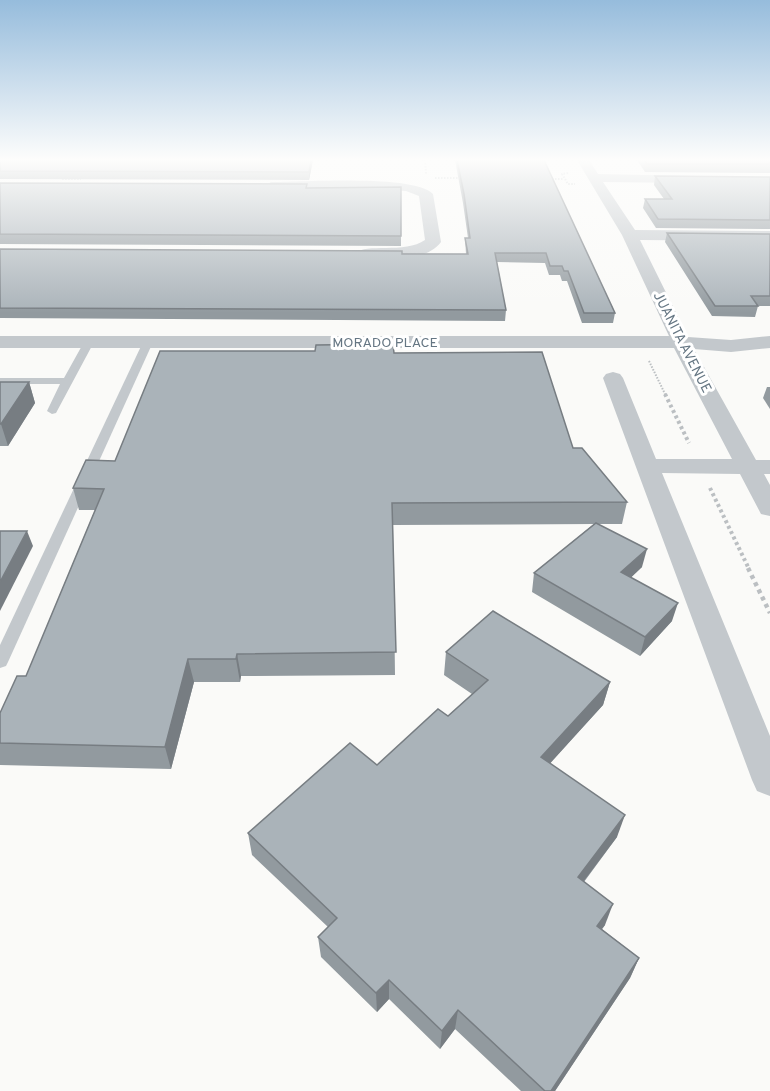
<svg xmlns="http://www.w3.org/2000/svg" width="770" height="1091" font-family="Overpass,sans-serif">
<style>
.lines{fill:none;stroke-linecap:round;stroke-linejoin:round}
.path-far2{stroke:#bbbfc2;stroke-width:2;stroke-dasharray:1.5 1.5;stroke-linecap:butt}
.path-far1{stroke:#bbbfc2;stroke-width:4;stroke-dasharray:3 3;stroke-linecap:butt}
.path{stroke:#bbbfc2;stroke-width:4.5;stroke-dasharray:4 4;stroke-linecap:butt}
.lane{fill:#c3c8cc;fill-rule:evenodd}
.street{fill:#c3c8cc;fill-rule:evenodd}
.wall{fill:#929a9f}
.shaded-wall{fill:#777d82}
.building{fill:#aab3b9;stroke:#777d82;stroke-width:1.5}
.labels{text-anchor:middle;stroke-width:6;stroke-linejoin:round;paint-order:stroke}
.far-street-label{font-size:14px;fill:#657683;stroke:#fff}
</style>
<rect width="100%" height="100%" fill="#fafaf8"/>
<g class="lines">
<g class="path-far2">
<polyline points="425,160 426,175"/>
<polyline points="568,173 562,174 568,184 575,184"/>
<polyline points="64,177 62,179 81,179"/>
<polyline points="435,178 463,178"/>
<polyline points="549,179 564,179"/>
<polyline points="649,361 666,396"/>
</g>
<g class="path-far1">
<polyline points="665,394 689,443"/>
<polyline points="710,488 749,569"/>
</g>
<polyline class="path" points="748,568 770,613"/>
<g class="lane">
<polygon points="89,339 94,342 56,413 52,414 47,411 60,384 0,384 0,378 64,378 84,342"/>
<polygon points="148,339 153,342 8,662 6,666 0,668 0,645 143,342"/>
</g>
<g class="street">
<polygon points="577,160 589,160 598,174 696,176 698,179 696,182 691,183 603,182 635,230 770,231 770,241 640,240 688,337 731,340 770,336 770,348 731,352 694,349 756,460 770,460 770,474 764,474 770,485 770,516 761,514 740,474 662,473 770,736 770,796 757,791 752,780 603,378 606,374 613,372 620,374 623,378 656,459 732,459 674,348 0,348 0,336 669,336 622,235"/>
<path d="M271,182C302,182 415,174 433,194L441,242C425,263 381,262 358,256L356,253C365,243 405,254 425,240L419,196L406,191L392,190L266,189L264,186Z"/>
</g>
</g>
<g class="wall">
<polygon points="0,160 313,160 309,180 0,179"/>
<polygon points="455,160 544,160 615,313 613,323 582,323 567,281 562,281 560,275 549,275 545,263 497,262 506,310 505,321 0,318 0,249 466,254 465,238 468,238 463,203"/>
<polygon points="637,160 770,160 770,173 645,172"/>
<polygon points="655,176 770,177 770,229 656,228 643,208 645,199 664,199 654,185"/>
<polygon points="0,183 307,188 401,187 401,246 0,244"/>
<polygon points="667,233 770,234 770,306 758,306 755,317 712,316 665,242"/>
<polygon points="394,353 573,448 627,502 622,524 599,524 642,567 631,577 672,621 640,656 532,592 534,573 594,524 393,525 395,675 241,676 240,682 194,682 171,769 0,765 0,713 26,676 95,510 79,510 73,488 115,461"/>
<polygon points="0,382 29,382 35,403 8,446 0,446"/>
<polygon points="767,387 770,387 770,409 763,398"/>
<polygon points="446,652 610,682 603,705 550,763 617,837 584,882 605,925 602,929 639,958 630,978 555,1091 521,1091 455,1029 440,1049 389,999 377,1012 321,957 318,937 328,927 252,855 248,833 377,765 448,716 472,694 444,675"/>
</g>
<g class="shaded-wall">
<polygon points="311,160 313,160 309,180 309,172"/>
<polygon points="29,382 35,403 8,446 1,424"/>
<polygon points="27,531 33,546 0,611 0,582"/>
<polygon points="647,549 642,567 617,591 621,572"/>
<polygon points="678,603 672,621 640,656 645,637"/>
<polygon points="237,654 241,676 240,682 236,659"/>
<polygon points="188,659 194,682 171,769 165,747"/>
<polygon points="610,682 603,705 536,779 541,757"/>
<polygon points="625,815 617,837 571,898 578,877"/>
<polygon points="613,904 605,925 589,946 597,926"/>
<polygon points="639,958 630,978 555,1091 551,1091"/>
<polygon points="389,980 389,999 377,1012 376,993"/>
<polygon points="458,1010 455,1029 440,1049 442,1031"/>
</g>
<g class="building">
<polygon points="0,160 311,160 309,172 0,171"/>
<polygon points="457,160 544,160 615,313 584,313 568,271 564,271 562,266 550,266 546,253 495,253 506,310 0,308 0,249 402,251 402,254 468,254 465,238 470,238 464,194"/>
<polygon points="644,160 770,160 770,164 647,164"/>
<polygon points="655,176 770,177 770,220 658,219 645,199 672,199"/>
<polygon points="0,183 307,184 306,188 401,187 401,236 0,234"/>
<polygon points="667,233 770,234 770,296 751,296 758,306 715,306"/>
<polygon points="393,344 394,353 542,352 573,448 582,448 627,502 392,503 396,652 237,654 236,659 188,659 165,747 0,743 0,713 17,676 26,676 104,489 73,488 86,460 115,461 160,351 315,351 316,345"/>
<polygon points="0,382 29,382 1,424 0,424"/>
<polygon points="596,523 647,549 621,572 678,603 645,637 534,573"/>
<polygon points="0,531 27,531 0,582"/>
<polygon points="493,611 610,682 541,757 625,815 578,877 613,904 597,926 639,958 551,1091 545,1091 458,1010 442,1031 389,980 376,993 318,937 337,918 248,833 350,743 377,765 438,709 448,716 488,680 446,652"/>
</g>
<linearGradient id="sky" x2="0" y2="1"><stop stop-color="#96bcdc"/><stop offset="0.51" stop-color="#fdfdfc"/><stop offset="1" stop-color="#fdfdfc" stop-opacity="0"/></linearGradient>
<rect width="770" height="313" fill="url(#sky)"/>
<g class="labels">
<g class="far-street-label">
<text x="385" y="347">MORADO PLACE</text>
<text transform="translate(683 342) rotate(63)" y="5">JUANITA AVENUE</text>
</g>
</g>
</svg>
